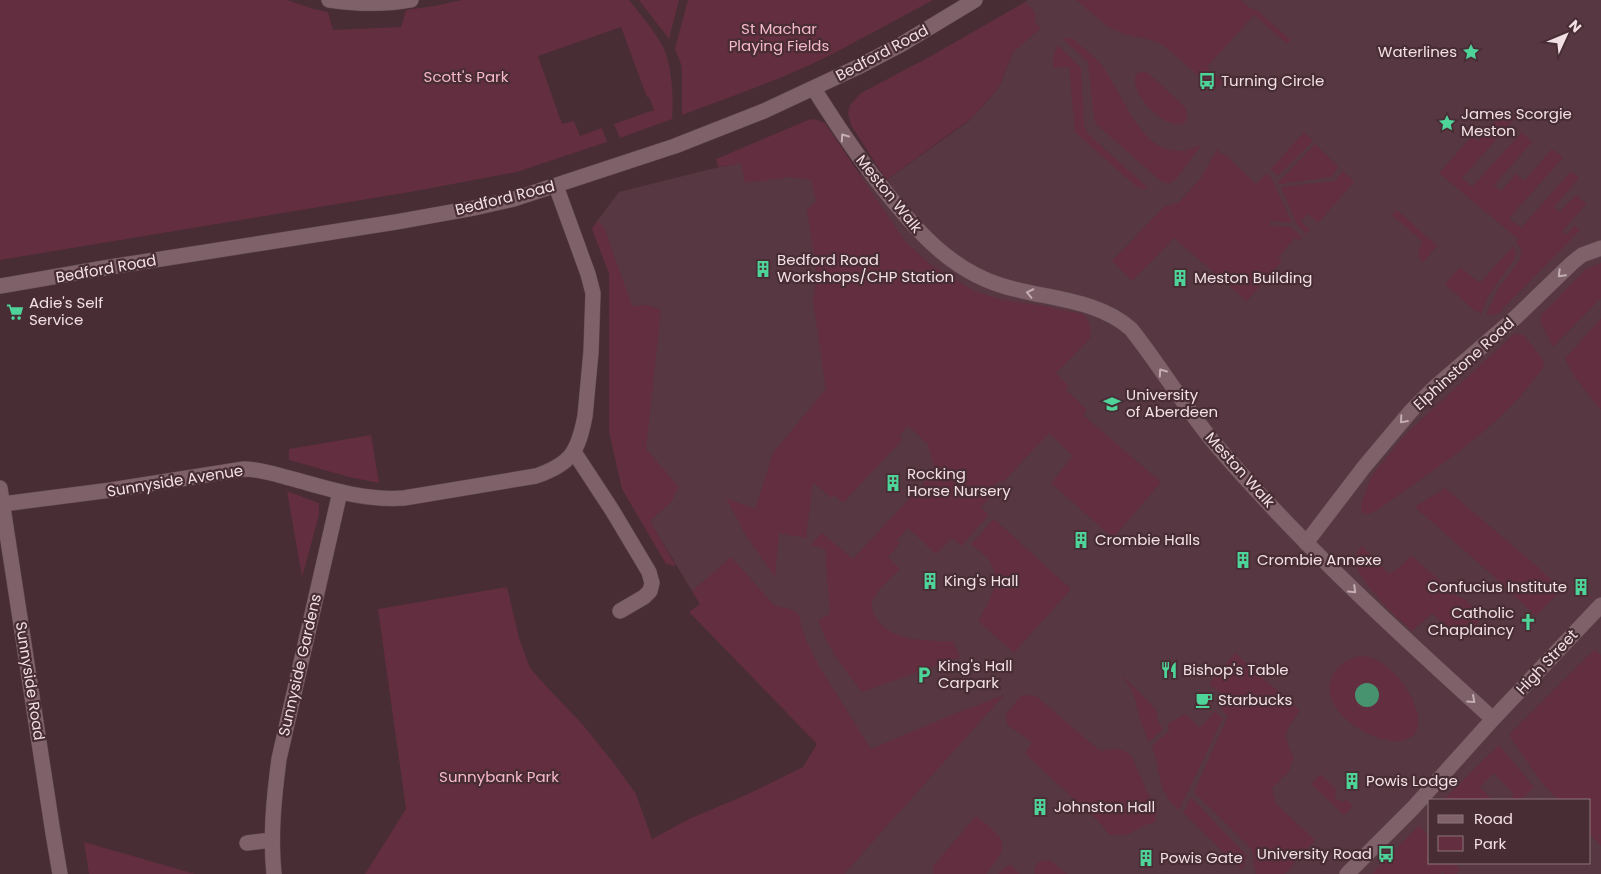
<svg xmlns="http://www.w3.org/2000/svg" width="1601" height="874" font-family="Poppins,sans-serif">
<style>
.built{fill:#573741;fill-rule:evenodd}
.green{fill:#622e40}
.water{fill:#47926f}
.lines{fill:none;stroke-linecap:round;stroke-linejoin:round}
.minor-casing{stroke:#604a51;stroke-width:16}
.minor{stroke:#7f616a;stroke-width:15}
.oneway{stroke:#c4adb4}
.labels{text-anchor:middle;stroke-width:4.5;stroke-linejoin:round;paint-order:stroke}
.park-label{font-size:15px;fill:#f6b9ca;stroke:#482d35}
.poi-label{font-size:15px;fill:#f2e0e5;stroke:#482d35;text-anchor:start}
.street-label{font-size:15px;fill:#f2e0e5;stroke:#482d35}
</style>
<rect width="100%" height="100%" fill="#482d35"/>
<path class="built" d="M1027,0H1601V874H708L844,774L700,604L655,530L650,521L628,312L597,221L619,192L711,169L755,159L859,174L886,180L962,126L972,118L999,87L1013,52L1024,12L1025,2ZM1430,800H1590V863H1430Z"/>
<g class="green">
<path d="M0,0H287L314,9L328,12L333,30L401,27L406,10L434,6L462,0H629C641,15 654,30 663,47C672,65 674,99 672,119L620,138L614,124L654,110L649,97H647L621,27L538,56L562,124L574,121L580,136L602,128L607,142L517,172L410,192L0,260Z"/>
<polygon points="639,0 679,0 669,39"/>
<path d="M688,0H933C893,21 855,43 814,63C771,83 727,98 682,115V74L681,64L675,49Z"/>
<polygon points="1076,0 1241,0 1250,8 1258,11 1291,40 1287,44 1254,15 1207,67 1223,82 1215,90 1163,45 1152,40 1127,35 1108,27"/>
<path d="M1025,2C1032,9 1038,12 1035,23L1041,28L1013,52L999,87L972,118L886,180L851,125L848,113L850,105L861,93L931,56Z"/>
<path d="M1069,38H1072C1082,48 1095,56 1103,67C1123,94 1140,152 1180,151C1188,151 1195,147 1202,144L1177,178L1169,184L1161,181L1097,125L1094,119L1088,62L1063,39Z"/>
<polygon points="1058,45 1081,68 1084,126 1088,134 1148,188 1139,189 1075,132 1069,67 1053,68 1053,56"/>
<path d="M1142,72L1148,73L1184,106C1188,112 1189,118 1183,124C1164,130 1126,91 1137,73Z"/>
<polygon points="1506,109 1515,118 1462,178 1472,187 1522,132 1532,142 1494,185 1501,191 1516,174 1524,181 1552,149 1563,158 1509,218 1521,228 1571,171 1579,178 1554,207 1560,212 1576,195 1586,204 1562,232 1566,235 1575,225 1580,230 1498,314 1486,315 1499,287 1520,260 1522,251 1516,242 1518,239 1439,173 1472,136 1478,141"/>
<path d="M814,119L825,123L905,241L930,264L974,291L999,299L1044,306L1083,314L1089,322L1091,337L1056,373L1069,386L1066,390L1087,410L1083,415L1161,482L1113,538L1051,483L1073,456L1049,433L1003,482L1000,480L994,486L997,489L981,507L989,515L961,546L952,538L936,554L908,528L897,540L900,543L888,557L900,569C892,578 880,587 874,598C870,604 872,610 875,616C889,642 928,641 953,641L960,657L862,692C844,669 827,647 818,620L830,614L825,549L811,545L822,533L853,559L935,471L928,444L908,426L899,436L902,440L843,503L834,495L831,498L813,482L806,538L779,533L775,577L745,534L726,498L755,509L773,453L826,389L813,301L817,275L807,210L816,201L811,180L791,177L745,183L741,163L718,167L716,159L808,120Z"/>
<polygon points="1304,132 1313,141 1278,176 1271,169"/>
<polygon points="1315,144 1339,167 1331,177 1279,184 1278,183"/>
<polygon points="1218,148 1219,150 1218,152 1222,155 1224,154 1256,184 1267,173 1272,179 1292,223 1270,221 1269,225 1291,227 1302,237 1299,241 1295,238 1278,257 1282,261 1247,301 1174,238 1132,281 1112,261 1165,206 1178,203 1200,179"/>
<polygon points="1343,171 1354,182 1318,223 1308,214 1301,221 1310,230 1306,234 1296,223 1281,187 1335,181"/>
<path d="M1397,210L1437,246L1422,263C1417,257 1419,248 1423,242L1392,215Z"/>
<polygon points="597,221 604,227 632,306 647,305 661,310 646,449 679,487 671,502 650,521 676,566 666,564 622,489 609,432 609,274 592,229"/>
<polygon points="1513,246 1516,253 1514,260 1488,296 1481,314 1473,309 1445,284 1460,267 1480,283"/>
<polygon points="1601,263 1601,298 1553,347 1540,321 1541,315 1586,269"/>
<polygon points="1601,318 1601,410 1574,376 1565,359"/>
<path d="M1514,334L1523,335L1526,338L1542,358L1544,366C1502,427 1436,468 1377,510L1367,515L1362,513L1361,504L1372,475L1405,435Z"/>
<polygon points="371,435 379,483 349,477 289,460 289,449"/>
<polygon points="1445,488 1539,568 1561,590 1536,616 1490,573 1415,507"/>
<polygon points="287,491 316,502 319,503 319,515 302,577"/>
<path d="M994,519L1071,589L1014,653L978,621C989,603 1003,580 989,560C984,554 977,549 971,544Z"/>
<path d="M1362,546L1389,574L1401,566L1411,555L1457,596L1463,598L1484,617L1461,639L1432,613L1412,631C1395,615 1356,581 1354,557Z"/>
<polygon points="731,557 774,605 790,609 796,612 799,616 805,638 819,666 871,749 949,716 1004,695 844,874 365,874 406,809 378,609 507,587 519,638 530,668 546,686 583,725 616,766 636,794 652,839 689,819 748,794 803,767 817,744 689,612 700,604 692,591"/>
<polygon points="1595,649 1601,656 1601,846 1590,834 1590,800 1558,800 1542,783 1509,735"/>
<path d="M1235,653L1300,711C1285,732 1281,733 1294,757L1289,771L1272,788L1276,804L1315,840L1285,874H1256L1252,850L1194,792L1228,716L1219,707L1226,698L1209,684Z"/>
<path d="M1361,656C1400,657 1444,737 1400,741C1368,744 1307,702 1338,668C1344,661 1352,658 1361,656Z"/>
<polygon points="1122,675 1157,711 1157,720 1163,729 1149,742 1140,720 1136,702 1132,691"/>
<polygon points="1022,695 1036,696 1100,751 1112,749 1122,750 1131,755 1148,794 1157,808 1155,822 1145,825 1127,835 1110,835 1098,821 1025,754 1032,742 1007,725 1006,714"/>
<path d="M1215,711L1223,718L1179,810C1175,806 1169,801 1166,795C1157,780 1159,762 1152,746L1169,731L1168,724L1185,714L1200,728Z"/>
<polygon points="1499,745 1534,787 1521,800 1509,800 1514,795 1494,773 1480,787 1492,800 1443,800"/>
<path d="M1320,774L1336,789L1335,796C1337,801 1342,803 1347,800L1353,806L1344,815L1311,784Z"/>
<polygon points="1191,797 1247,856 1242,870 1183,813"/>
<path d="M976,816C1005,840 1013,842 986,874H933V866Z"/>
<polygon points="1419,825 1430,837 1430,863 1454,863 1460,870 1456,874 1445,874 1442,872 1440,874 1372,874"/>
<polygon points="84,842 195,874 89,874"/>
<path d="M1042,860L1051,861L1067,874H1035C1033,867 1036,864 1042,860Z"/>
<polygon points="1011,865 1020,874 998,874 1005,867"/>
</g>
<circle class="water" cx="1367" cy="695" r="12"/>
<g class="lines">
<g class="minor-casing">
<g id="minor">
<path d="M329,0C356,4 384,5 411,0"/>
<path d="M814,89C836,124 859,159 885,191C917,231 950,269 1000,285C1043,299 1096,298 1131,329C1161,367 1185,408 1216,445C1301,544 1397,632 1493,719"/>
<polyline points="0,286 110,267 396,222 474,208 514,199 675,146 764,111 858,67 902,44 975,0"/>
<polyline points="574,452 612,510 649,572 652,583 650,591 644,597 620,611"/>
<polyline points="0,488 53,833 60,874"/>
<path d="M3,504L111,490L244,469C261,469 277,475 293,479C330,489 365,501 404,498L536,476C571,464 578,452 585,416L591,352L593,293L588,274L556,186"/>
<polyline points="1306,543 1364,467 1411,411 1434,388 1516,317 1572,263 1582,255 1601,248"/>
<polyline points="247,843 272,840"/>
<path d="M274,874C270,836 274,797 279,759L340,492"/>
<polyline points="1347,874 1413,808 1493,719 1601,605"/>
</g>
</g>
<use href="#minor" class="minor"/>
</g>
<defs><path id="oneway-chevron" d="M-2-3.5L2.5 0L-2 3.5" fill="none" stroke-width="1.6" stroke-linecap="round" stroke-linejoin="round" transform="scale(1.25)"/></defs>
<g class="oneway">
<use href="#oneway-chevron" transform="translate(844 137) rotate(-125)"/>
<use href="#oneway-chevron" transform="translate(1561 274) rotate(135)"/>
<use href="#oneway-chevron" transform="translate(1030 293) rotate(-168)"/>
<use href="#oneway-chevron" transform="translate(1162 372) rotate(-125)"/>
<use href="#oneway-chevron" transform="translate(1403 420) rotate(131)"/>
<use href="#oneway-chevron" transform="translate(1353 590) rotate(44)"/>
<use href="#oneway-chevron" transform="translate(1472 700) rotate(42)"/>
</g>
<defs>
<g id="sight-bare" transform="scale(1.35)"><path d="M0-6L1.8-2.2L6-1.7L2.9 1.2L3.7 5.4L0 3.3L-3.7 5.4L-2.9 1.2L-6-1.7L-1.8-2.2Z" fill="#4ed399" stroke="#482d35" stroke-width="2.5" paint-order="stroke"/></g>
<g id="bus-bare" transform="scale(1.35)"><path d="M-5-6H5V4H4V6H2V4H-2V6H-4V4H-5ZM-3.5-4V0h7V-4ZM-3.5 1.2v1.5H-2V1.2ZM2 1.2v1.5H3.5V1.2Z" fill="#4ed399" stroke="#482d35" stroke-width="2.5" paint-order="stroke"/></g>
<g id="building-bare" transform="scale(1.35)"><path d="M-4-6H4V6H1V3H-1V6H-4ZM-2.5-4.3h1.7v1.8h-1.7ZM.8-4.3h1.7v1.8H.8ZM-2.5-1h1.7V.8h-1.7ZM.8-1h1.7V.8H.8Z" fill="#4ed399" stroke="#482d35" stroke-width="2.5" paint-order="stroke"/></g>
<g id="supermarket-bare" transform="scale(1.35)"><path d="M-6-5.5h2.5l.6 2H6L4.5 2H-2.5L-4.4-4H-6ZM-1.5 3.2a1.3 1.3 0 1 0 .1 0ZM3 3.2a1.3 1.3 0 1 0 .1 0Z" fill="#4ed399" stroke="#482d35" stroke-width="2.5" paint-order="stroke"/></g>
<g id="university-bare" transform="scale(1.35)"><path d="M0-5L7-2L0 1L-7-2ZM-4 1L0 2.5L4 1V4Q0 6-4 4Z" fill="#4ed399" stroke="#482d35" stroke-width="2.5" paint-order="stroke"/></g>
<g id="church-bare" transform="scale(1.35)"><path d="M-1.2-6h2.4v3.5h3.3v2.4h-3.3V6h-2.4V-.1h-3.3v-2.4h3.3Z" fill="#4ed399" stroke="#482d35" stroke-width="2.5" paint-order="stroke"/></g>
<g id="restaurant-bare" transform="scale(1.35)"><path d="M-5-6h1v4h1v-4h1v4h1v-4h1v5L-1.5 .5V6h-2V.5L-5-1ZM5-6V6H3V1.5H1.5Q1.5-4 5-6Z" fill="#4ed399" stroke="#482d35" stroke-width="2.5" paint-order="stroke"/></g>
<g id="parking-bare" transform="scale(1.35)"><path d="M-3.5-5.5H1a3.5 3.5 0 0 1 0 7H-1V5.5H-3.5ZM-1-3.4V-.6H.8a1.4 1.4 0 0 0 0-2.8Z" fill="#4ed399" stroke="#482d35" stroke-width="2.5" paint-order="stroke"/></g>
<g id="cafe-bare" transform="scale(1.35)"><path d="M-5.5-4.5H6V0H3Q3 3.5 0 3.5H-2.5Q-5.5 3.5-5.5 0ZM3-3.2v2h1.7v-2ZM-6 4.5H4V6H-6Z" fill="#4ed399" stroke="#482d35" stroke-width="2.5" paint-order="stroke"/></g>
</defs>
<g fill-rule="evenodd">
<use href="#sight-bare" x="1471" y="52"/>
<use href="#bus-bare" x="1207" y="81"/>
<use href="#sight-bare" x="1447" y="123"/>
<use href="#building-bare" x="763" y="269"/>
<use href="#building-bare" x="1180" y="278"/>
<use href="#supermarket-bare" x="15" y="312"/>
<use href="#university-bare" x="1112" y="404"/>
<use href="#building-bare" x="893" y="483"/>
<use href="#building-bare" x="1081" y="540"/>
<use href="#building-bare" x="1243" y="560"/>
<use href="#building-bare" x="930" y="581"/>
<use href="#building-bare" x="1581" y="587"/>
<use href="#church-bare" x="1528" y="622"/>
<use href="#restaurant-bare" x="1169" y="670"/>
<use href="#parking-bare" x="924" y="675"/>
<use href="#cafe-bare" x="1204" y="700"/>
<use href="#building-bare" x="1352" y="781"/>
<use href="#building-bare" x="1040" y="807"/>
<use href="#bus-bare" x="1386" y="854"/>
<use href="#building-bare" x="1146" y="858"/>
</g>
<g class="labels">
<g class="park-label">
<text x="779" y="34">St Machar<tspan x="779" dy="17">Playing Fields</tspan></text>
<text x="466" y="82">Scott's Park</text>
<text x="499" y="782">Sunnybank Park</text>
</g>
<g class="poi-label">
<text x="1457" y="57" text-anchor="end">Waterlines</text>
<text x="1221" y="86">Turning Circle</text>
<text x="1461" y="119">James Scorgie<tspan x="1461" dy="17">Meston</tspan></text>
<text x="777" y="265">Bedford Road<tspan x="777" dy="17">Workshops/CHP Station</tspan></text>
<text x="1194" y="283">Meston Building</text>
<text x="29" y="308">Adie's Self<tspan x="29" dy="17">Service</tspan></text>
<text x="1126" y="400">University<tspan x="1126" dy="17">of Aberdeen</tspan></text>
<text x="907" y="479">Rocking<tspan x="907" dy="17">Horse Nursery</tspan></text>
<text x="1095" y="545">Crombie Halls</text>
<text x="1257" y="565">Crombie Annexe</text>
<text x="944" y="586">King's Hall</text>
<text x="1567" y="592" text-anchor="end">Confucius Institute</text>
<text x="1514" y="618" text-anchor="end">Catholic<tspan x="1514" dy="17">Chaplaincy</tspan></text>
<text x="938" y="671">King's Hall<tspan x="938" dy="17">Carpark</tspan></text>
<text x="1183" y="675">Bishop's Table</text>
<text x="1218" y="705">Starbucks</text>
<text x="1366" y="786">Powis Lodge</text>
<text x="1054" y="812">Johnston Hall</text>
<text x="1372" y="859" text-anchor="end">University Road</text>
<text x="1160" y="863">Powis Gate</text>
</g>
<g class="street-label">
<text transform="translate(882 53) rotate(-28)" y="5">Bedford Road</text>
<text transform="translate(889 194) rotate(51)" y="5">Meston Walk</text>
<text transform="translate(505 198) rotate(-14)" y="5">Bedford Road</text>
<text transform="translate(106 269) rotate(-10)" y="5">Bedford Road</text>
<text transform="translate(1464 364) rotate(-42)" y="5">Elphinstone Road</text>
<text transform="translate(1240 470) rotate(48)" y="5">Meston Walk</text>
<text transform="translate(175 481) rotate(-9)" y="5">Sunnyside Avenue</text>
<text transform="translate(1547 662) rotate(-47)" y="5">High Street</text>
<text transform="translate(300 665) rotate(-77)" y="5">Sunnyside Gardens</text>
<text transform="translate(30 681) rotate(81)" y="5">Sunnyside Road</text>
</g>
</g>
<rect x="1428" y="799" width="162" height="65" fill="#482d35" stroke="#8c757b"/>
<rect x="1438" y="815" width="25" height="8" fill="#7f616a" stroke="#8c757b"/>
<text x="1474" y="824" font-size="15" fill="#f2e0e5">Road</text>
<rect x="1438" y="836" width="25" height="15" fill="#622e40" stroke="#8c757b"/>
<text x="1474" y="849" font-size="15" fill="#f2e0e5">Park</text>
<g transform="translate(1566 35) rotate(46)" stroke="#482d35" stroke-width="4" paint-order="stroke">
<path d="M0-4L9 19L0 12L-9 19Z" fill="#f2e0e5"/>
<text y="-8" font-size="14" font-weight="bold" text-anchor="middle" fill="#f2e0e5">N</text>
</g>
</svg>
